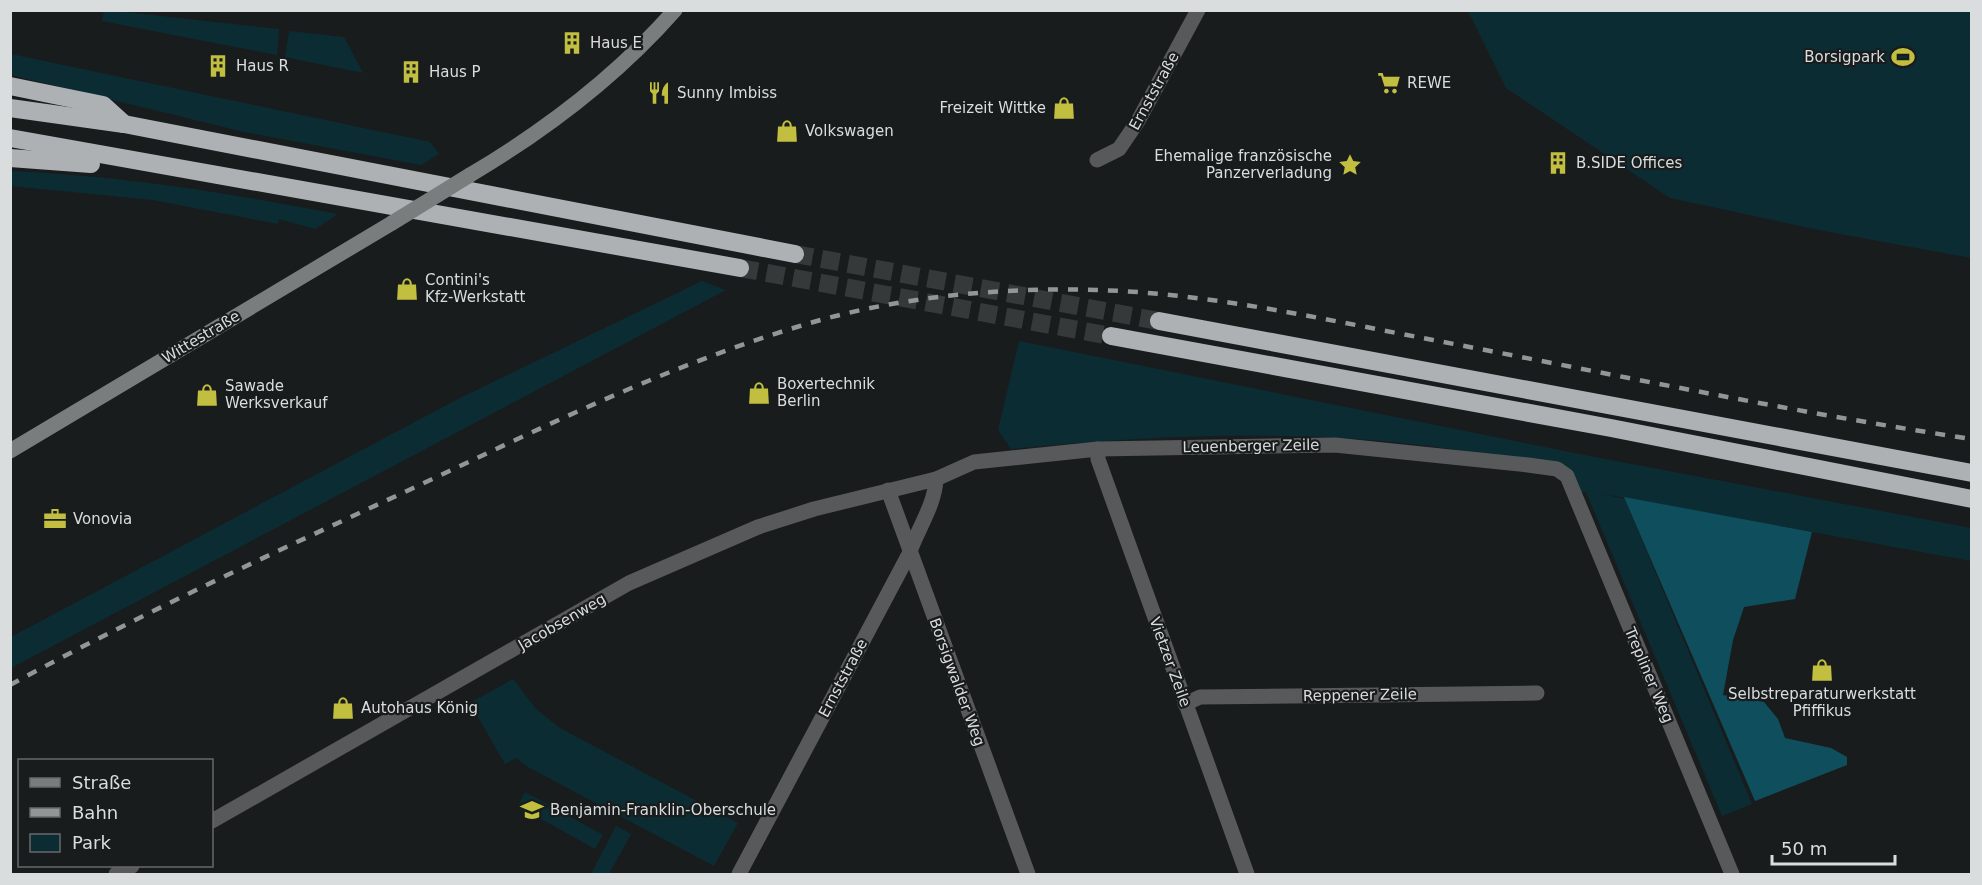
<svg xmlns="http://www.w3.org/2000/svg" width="1982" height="885" font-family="'DejaVu Sans',sans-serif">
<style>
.green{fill:#0c2c34}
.forest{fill:#0f4f5d}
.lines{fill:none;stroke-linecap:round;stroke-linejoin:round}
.highway-tunnel{stroke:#36393a;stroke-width:18;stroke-dasharray:18 9;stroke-linecap:butt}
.street{stroke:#58595a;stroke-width:15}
.secondary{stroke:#7a7d7e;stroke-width:15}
.highway{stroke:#aeb1b4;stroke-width:18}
.rail{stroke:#939696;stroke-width:4.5;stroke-dasharray:10 10;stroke-linecap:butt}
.secondary-bridge{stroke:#7a7d7e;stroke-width:15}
.labels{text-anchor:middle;stroke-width:4.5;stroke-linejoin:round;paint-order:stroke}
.poi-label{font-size:15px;fill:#dadddd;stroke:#191c1d;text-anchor:start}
.street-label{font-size:15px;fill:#dadddd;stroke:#191c1d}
</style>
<rect width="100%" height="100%" fill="#191c1d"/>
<g class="green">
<polygon points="116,11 279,29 277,55 102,21 104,11"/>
<polygon points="1468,11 1971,11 1971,258 1819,230 1670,198 1506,88"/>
<polygon points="289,31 344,37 363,73 285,57"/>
<polygon points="11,54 430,142 439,154 421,165 244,132 11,75"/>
<path d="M11,171C121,176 229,193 338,214L315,229L279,219L278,224L153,200L11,186Z"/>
<polygon points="702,281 726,290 11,668 11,637 458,399"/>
<path d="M1019,341L1579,454L1971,528V561L1598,493L1625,499L1752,804L1722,816L1586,492L1576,493L1573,481C1542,472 1509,458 1477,453C1325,427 1165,434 1011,449L998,430Z"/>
<polygon points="513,679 536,709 560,728 738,823 714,866 528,767 516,758 505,764 470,703"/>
<polygon points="525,792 603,835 595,849 518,806"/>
<polygon points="616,826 631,834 609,874 591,874"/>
</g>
<polygon class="forest" points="1624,497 1812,532 1795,599 1744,607 1733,640 1723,695 1764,702 1778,719 1785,738 1831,748 1847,757 1847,765 1755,801"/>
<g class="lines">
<g class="highway-tunnel">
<polyline points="795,254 1159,321"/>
<polyline points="740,268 1111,336"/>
</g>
<g class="street">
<polyline points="1097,160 1119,149 1138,121 1198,10"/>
<polyline points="1098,449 1098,459 1247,874"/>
<polyline points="888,490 1028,874"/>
<polyline points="1185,704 1200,697 1537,693"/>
<polyline points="212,821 629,583 758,527 814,509 936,479 974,462 1098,449 1335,445 1528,465 1557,469 1567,476 1732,874"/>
<polyline points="116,874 132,866"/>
<path d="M739,874L909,554C918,528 935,505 936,479"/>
</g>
<g class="secondary">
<path d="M470,175C546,130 616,77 675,10"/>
<polyline points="10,451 392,223"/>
</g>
<g class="highway">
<polyline points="10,86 103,105 124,124"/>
<polyline points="10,108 124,124 795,254"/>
<polyline points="10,138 740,268"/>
<polyline points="10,158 91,164"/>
<polyline points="1159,321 1972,473"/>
<polyline points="1111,336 1611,428 1972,499"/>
</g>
<path class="rail" d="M10,685C141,614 275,552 409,490C537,430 664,367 800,326C894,297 998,287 1096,290C1209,293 1322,319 1433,340C1612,374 1791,412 1972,439"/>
<polyline class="secondary-bridge" points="392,223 470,175"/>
</g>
<defs>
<g id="building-bare" transform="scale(1.8)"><path d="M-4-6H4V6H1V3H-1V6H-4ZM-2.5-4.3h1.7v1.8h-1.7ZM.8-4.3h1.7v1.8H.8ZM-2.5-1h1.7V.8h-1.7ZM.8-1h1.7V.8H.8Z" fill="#c1be40" stroke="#191c1d" stroke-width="2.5" paint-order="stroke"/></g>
<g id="stadium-bare" transform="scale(1.8)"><path d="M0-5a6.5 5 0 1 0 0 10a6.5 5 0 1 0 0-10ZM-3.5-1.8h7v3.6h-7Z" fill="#c1be40" stroke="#191c1d" stroke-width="2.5" paint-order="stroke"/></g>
<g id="supermarket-bare" transform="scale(1.8)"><path d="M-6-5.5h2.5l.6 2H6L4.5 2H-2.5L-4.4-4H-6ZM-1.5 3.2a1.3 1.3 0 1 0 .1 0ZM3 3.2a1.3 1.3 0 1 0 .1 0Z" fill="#c1be40" stroke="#191c1d" stroke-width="2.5" paint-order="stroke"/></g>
<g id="restaurant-bare" transform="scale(1.8)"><path d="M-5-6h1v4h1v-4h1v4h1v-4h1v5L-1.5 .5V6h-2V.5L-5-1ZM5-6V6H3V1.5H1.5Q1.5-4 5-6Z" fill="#c1be40" stroke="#191c1d" stroke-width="2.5" paint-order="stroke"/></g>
<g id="shop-bare" transform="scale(1.8)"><path d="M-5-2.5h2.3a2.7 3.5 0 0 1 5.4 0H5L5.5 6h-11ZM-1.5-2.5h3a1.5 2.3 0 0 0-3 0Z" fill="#c1be40" stroke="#191c1d" stroke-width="2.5" paint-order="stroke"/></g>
<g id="sight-bare" transform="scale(1.8)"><path d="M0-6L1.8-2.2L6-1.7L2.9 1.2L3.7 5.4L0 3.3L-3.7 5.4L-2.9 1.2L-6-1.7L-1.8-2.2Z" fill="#c1be40" stroke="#191c1d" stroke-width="2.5" paint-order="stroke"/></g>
<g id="office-bare" transform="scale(1.8)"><path d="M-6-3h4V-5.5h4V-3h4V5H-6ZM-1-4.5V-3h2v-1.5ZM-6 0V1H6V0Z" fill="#c1be40" stroke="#191c1d" stroke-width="2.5" paint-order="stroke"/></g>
<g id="school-bare" transform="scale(1.8)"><path d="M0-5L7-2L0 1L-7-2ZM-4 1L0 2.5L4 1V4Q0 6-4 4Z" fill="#c1be40" stroke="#191c1d" stroke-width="2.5" paint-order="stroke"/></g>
</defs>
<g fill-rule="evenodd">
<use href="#building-bare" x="572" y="43"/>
<use href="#stadium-bare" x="1903" y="57"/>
<use href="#building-bare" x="218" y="66"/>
<use href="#building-bare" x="411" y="72"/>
<use href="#supermarket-bare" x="1389" y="83"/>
<use href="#restaurant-bare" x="659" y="93"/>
<use href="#shop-bare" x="1064" y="108"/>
<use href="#shop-bare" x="787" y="131"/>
<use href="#building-bare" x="1558" y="163"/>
<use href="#sight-bare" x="1350" y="165"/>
<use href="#shop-bare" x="407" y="289"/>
<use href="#shop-bare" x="759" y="393"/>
<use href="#shop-bare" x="207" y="395"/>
<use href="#office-bare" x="55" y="519"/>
<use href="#shop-bare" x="1822" y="670"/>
<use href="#shop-bare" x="343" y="708"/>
<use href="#school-bare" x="532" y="810"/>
</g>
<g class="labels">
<g class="poi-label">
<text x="590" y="48">Haus E</text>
<text x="1885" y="62" text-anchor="end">Borsigpark</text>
<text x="236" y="71">Haus R</text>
<text x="429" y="77">Haus P</text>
<text x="1407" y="88">REWE</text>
<text x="677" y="98">Sunny Imbiss</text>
<text x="1046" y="113" text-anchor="end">Freizeit Wittke</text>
<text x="805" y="136">Volkswagen</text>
<text x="1332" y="161" text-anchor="end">Ehemalige französische<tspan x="1332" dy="17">Panzerverladung</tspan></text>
<text x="1576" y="168">B.SIDE Offices</text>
<text x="425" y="285">Contini's<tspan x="425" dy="17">Kfz-Werkstatt</tspan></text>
<text x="777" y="389">Boxertechnik<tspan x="777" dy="17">Berlin</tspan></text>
<text x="225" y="391">Sawade<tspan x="225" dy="17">Werksverkauf</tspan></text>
<text x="73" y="524">Vonovia</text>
<text x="1822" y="699" text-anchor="middle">Selbstreparaturwerkstatt<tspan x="1822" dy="17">Pfiffikus</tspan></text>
<text x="361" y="713">Autohaus König</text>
<text x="550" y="815">Benjamin-Franklin-Oberschule</text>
</g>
<g class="street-label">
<text transform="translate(1154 91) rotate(-61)" y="5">Ernststraße</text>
<text transform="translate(201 337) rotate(-31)" y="5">Wittestraße</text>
<text transform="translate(1251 446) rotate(-1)" y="5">Leuenberger Zeile</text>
<text transform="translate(562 622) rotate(-30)" y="5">Jacobsenweg</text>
<text transform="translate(1170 662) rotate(70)" y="5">Vietzer Zeile</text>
<text transform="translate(1649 675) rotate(67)" y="5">Trepliner Weg</text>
<text transform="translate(843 678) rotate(-62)" y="5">Ernststraße</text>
<text transform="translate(957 682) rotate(70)" y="5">Borsigwalder Weg</text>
<text transform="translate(1360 695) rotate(-1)" y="5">Reppener Zeile</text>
</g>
</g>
<rect width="1982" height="885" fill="none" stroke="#dadddd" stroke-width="24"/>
<rect x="18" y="759" width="195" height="108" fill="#191c1d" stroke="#66696a" stroke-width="1.5"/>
<rect x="30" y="778" width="30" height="9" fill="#7a7d7e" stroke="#66696a" stroke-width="1.5"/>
<text x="72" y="789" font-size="18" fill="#dadddd">Straße</text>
<rect x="30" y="808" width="30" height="9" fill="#939696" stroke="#66696a" stroke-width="1.5"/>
<text x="72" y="819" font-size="18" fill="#dadddd">Bahn</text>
<rect x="30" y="834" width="30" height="18" fill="#0c2c34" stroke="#66696a" stroke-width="1.5"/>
<text x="72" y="849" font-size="18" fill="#dadddd">Park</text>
<path d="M1772 855v9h123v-9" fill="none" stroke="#dadddd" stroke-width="3"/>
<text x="1781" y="855" font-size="18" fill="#dadddd" stroke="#191c1d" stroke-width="4.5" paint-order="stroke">50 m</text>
</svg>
